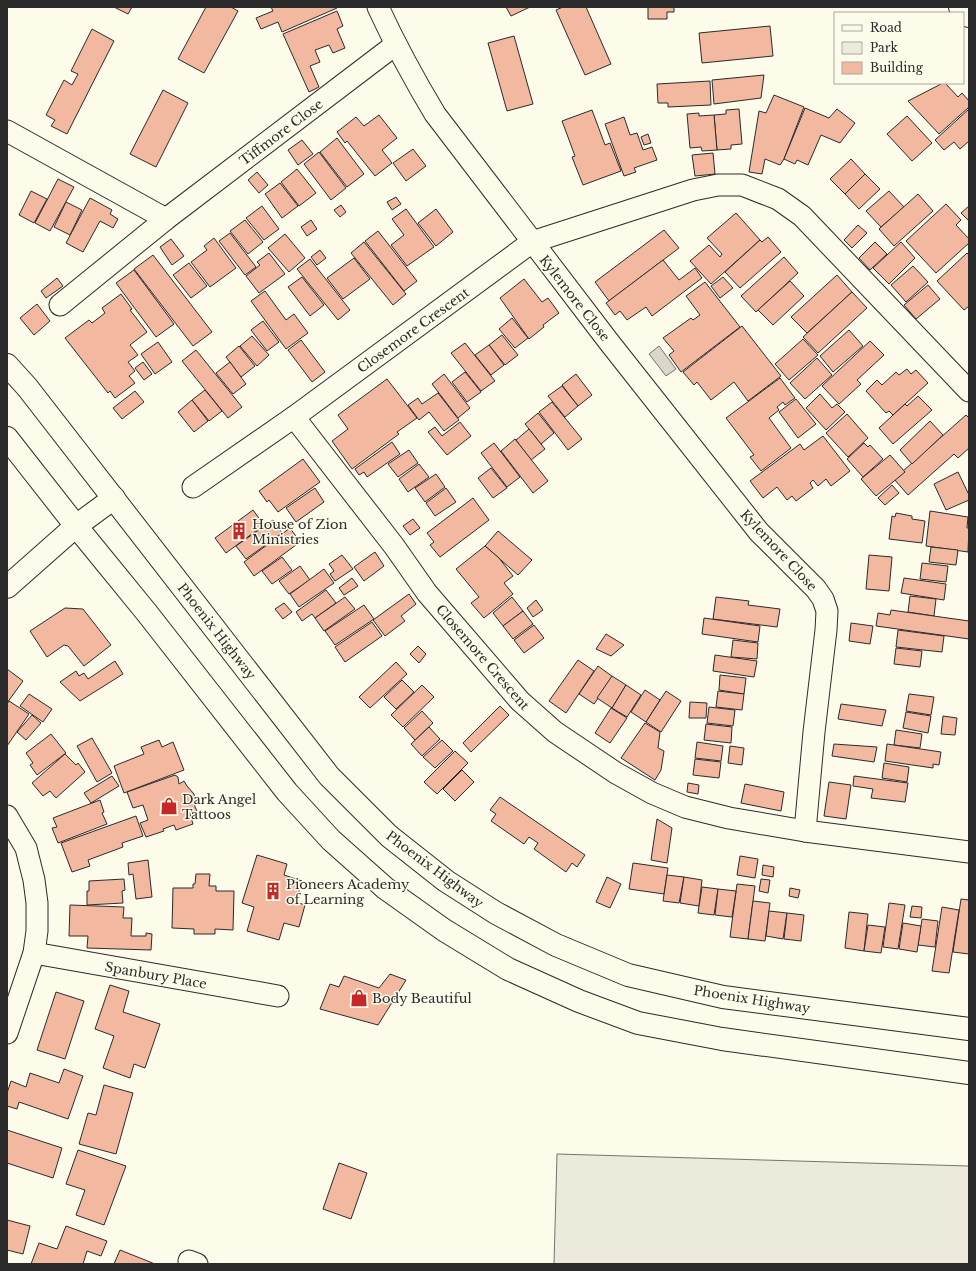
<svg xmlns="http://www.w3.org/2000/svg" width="976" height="1271" font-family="'Libre Baskerville',serif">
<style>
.green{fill:#ecebdb;stroke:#74746e}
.water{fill:#d8d7c9;stroke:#74746e}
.building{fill:#f2b8a0;stroke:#2b2b2b}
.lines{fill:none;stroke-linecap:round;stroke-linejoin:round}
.street-casing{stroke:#2b2b2b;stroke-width:23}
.secondary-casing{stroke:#2b2b2b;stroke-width:24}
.street{stroke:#fdfbea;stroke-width:21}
.secondary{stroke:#fdfbea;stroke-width:22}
.labels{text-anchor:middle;stroke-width:3;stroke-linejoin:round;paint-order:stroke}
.street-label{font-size:13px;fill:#2b2b2b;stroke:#fdfbea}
.poi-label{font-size:13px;fill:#2b2b2b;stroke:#fdfbea;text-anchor:start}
</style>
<rect width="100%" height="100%" fill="#fdfbea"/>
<polygon class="green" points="557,1154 969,1166 969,1264 554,1264"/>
<polygon class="water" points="659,346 676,369 666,376 649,354"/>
<g class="building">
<polygon points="114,7 132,7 128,14"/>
<polygon points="206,7 231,7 238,11 204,73 178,59"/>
<polygon points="271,7 337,7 337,8 282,32 278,22 261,29 256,18 273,11"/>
<polygon points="506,7 530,7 511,16"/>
<polygon points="563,7 586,7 611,64 585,75 556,10"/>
<polygon points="648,7 674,7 674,12 667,12 667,19 648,19"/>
<polygon points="337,11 343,26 337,29 345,48 333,53 329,45 315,50 320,62 310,66 319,87 309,92 283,34"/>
<polygon points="770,26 773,56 702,63 699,33"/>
<polygon points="92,29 114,41 67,134 51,126 55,120 46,115 64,80 72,85 78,74 71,71"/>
<polygon points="514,36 533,104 507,111 488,43"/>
<polygon points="764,75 761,98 714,104 712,80"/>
<polygon points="710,81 711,105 668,107 668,103 658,103 657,84"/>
<polygon points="943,83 945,83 958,97 962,93 969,101 969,107 939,134 908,101"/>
<polygon points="163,90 188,103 156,167 130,154"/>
<polygon points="774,95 804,107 784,159 780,165 765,159 762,174 749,172 759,111 766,113"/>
<polygon points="805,108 829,118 837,109 855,123 840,143 821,135 808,165 797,160 795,164 784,159"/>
<polygon points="739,109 742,144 731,145 731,149 717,150 714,115 726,114 726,110"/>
<polygon points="969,109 969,141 960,149 954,142 944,150 935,140"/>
<polygon points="592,110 605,145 610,143 621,171 583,185 572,157 575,156 562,121"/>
<polygon points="699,113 699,116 714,115 717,150 702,151 701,147 690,148 687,114"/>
<polygon points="379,115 397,138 382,150 392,163 375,176 347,141 345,143 337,132 356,117 364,126"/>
<polygon points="907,116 932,143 912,161 887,134"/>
<polygon points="624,117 630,135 637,133 643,150 652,147 657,160 634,168 636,172 624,176 605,124"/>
<polygon points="648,134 651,143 644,145 641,137"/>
<polygon points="337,138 364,174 347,187 320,152"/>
<polygon points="302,140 313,154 298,165 288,150"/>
<polygon points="413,149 426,166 406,181 393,163"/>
<polygon points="319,152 346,188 331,200 304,164"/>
<polygon points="713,153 715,174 695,176 692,155"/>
<polygon points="851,159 865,174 845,194 830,179"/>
<polygon points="297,169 316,193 299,206 281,182"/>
<polygon points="257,172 268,185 259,193 248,180"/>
<polygon points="865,174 880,189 859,209 845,194"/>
<polygon points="58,179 74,187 50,231 35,223"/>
<polygon points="280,183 298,206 282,218 265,194"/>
<polygon points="31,191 47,199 34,223 19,215"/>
<polygon points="889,191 904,207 881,227 866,211"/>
<polygon points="918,194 933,211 894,246 879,229"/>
<polygon points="396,197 401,204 392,210 387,202"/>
<polygon points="90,198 112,210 110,214 118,219 113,228 100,221 83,252 66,243"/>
<polygon points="66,202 82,210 70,235 54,227"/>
<polygon points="946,204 961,220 956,225 969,239 969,243 936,273 906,241"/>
<polygon points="341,205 346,212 340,217 334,210"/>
<polygon points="262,206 279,229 264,240 246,218"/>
<polygon points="969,206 969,221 961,213"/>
<polygon points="406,209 434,247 407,266 391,245 404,235 392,219"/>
<polygon points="436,209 453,232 436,246 418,223"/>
<polygon points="736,213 760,240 711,284 690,261 709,245 720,257 722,254 707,238"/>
<polygon points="245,220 263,242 248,254 230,231"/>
<polygon points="311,220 317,229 307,236 301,227"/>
<polygon points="858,225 867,233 852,248 844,240"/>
<polygon points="664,230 679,248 609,301 595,282"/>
<polygon points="378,231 417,281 404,291 365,241"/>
<polygon points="230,233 256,267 245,275 219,241"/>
<polygon points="285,234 305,258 289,272 268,248"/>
<polygon points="768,237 781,252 740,288 725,272 760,240 762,242"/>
<polygon points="214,238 236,268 210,287 191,262 207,250 204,246"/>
<polygon points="171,239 184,256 172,265 160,247"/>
<polygon points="364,242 406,294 393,305 351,253"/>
<polygon points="875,242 887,254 870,270 859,258"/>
<polygon points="901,242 915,258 889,284 873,268"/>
<polygon points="320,250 326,258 317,265 311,257"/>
<polygon points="269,253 285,274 259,293 246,276 260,265 257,262"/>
<polygon points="967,253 969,255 969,306 964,310 937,281"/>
<polygon points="153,255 212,332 193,346 134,269"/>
<polygon points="784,257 798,273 756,312 741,296"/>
<polygon points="354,258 370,279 343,299 327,278"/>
<polygon points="310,259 350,310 338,320 297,269"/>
<polygon points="663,260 679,280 695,268 702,278 652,316 646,307 627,320 620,311 615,315 606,303"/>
<polygon points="189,263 207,286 191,298 173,275"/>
<polygon points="913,266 928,282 906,302 891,285"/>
<polygon points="134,270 174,324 156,337 116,283"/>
<polygon points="837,275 852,292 807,333 791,317"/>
<polygon points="302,277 324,305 310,316 288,287"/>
<polygon points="723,277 733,288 720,298 711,286"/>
<polygon points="57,278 63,286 46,298 41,291"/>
<polygon points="524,279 542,302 548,298 559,313 543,325 544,327 529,339 500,298"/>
<polygon points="790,281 804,296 773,325 758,310"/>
<polygon points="705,282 740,327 681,372 669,355 674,351 663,338 691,318 693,320 700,315 686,296"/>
<polygon points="928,285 940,299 916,319 904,305"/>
<polygon points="265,291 286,320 294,314 308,333 286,349 251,301"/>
<polygon points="852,292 867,308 818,353 803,337"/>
<polygon points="121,294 132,309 130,310 147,332 130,345 138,355 128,362 135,371 129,376 135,383 115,398 110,391 108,393 65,338 89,320 92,323 105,313 102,308"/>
<polygon points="37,304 50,321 34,335 20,318"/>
<polygon points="512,318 528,338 515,348 499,329"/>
<polygon points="263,321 279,342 267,351 251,330"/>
<polygon points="742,326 781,376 748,401 734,382 711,400 697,382 694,385 683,372"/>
<polygon points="849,330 863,346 833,372 820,356"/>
<polygon points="502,335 518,355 505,365 489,345"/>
<polygon points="252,336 269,355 257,366 240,346"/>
<polygon points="803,339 818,355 789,380 775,364"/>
<polygon points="301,340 325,372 312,382 288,350"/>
<polygon points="870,341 884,355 857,380 861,384 839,404 822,386"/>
<polygon points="158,342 172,362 155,374 141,354"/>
<polygon points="465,343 495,381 481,391 451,353"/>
<polygon points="489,345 504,365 491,375 475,355"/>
<polygon points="239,346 255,366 241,377 226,357"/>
<polygon points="196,350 242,407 228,418 182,361"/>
<polygon points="817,358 832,375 805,399 790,383"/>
<polygon points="143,362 152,374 144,380 135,368"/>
<polygon points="230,362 246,384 233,394 216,373"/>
<polygon points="907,369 911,374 916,370 928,383 893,415 889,411 886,413 866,391 877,380 882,385 896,372 899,375"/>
<polygon points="465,372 481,392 467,402 452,382"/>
<polygon points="444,374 470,408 458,418 432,384"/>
<polygon points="576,374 592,395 578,406 562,385"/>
<polygon points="780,378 795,398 785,405 783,402 777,407 779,410 769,418 791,448 761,471 750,457 754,455 726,418"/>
<polygon points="387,379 417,418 397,432 399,434 352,469 332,441 348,429 338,415"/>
<polygon points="562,386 578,406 565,417 548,396"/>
<polygon points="205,390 222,411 209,421 192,400"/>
<polygon points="135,391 144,402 122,419 113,408"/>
<polygon points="438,393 459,420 444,431 429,412 419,420 408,405 418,398 422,404"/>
<polygon points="820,394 832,408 837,404 845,412 826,430 806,408"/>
<polygon points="918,396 932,410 893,444 879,428 905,404 907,406"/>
<polygon points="796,399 816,424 798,438 779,412"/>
<polygon points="192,400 208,421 194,432 178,412"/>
<polygon points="552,402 582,439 568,450 539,412"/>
<polygon points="538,413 554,433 541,444 525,424"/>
<polygon points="847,414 868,438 848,457 826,433"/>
<polygon points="966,415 969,418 969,448 958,458 954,454 908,495 894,479"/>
<polygon points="930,421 943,435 912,464 900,450"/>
<polygon points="460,422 471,436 447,455 428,432 435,427 442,436"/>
<polygon points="529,429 545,449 531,460 516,440"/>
<polygon points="823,436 850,471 831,486 826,479 818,486 813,480 810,483 813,488 796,501 792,496 787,500 777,487 763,498 750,481 800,444 804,450"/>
<polygon points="515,439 548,481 533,493 501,451"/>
<polygon points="392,442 400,454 367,477 364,472 359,475 355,469"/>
<polygon points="494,443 520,477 507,487 481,453"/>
<polygon points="864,443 868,447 870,445 883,459 863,477 847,459"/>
<polygon points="409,450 418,463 398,477 388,464"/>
<polygon points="890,455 905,472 876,496 861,479"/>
<polygon points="303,459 320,482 278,512 269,500 267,502 259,491"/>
<polygon points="419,464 429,477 408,492 399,479"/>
<polygon points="491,468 507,488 493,498 478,478"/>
<polygon points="958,472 969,495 969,500 946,510 934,484"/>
<polygon points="436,474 445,487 425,502 415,488"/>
<polygon points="892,485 899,493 885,505 878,498"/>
<polygon points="315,488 324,502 296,522 286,508"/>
<polygon points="446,488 456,502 435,516 426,503"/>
<polygon points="473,498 489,520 440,557 430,545 434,542 427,533"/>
<polygon points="253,510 264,525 226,553 215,538"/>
<polygon points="930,511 968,517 967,528 969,528 968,552 926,546"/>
<polygon points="896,513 912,516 912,519 925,521 922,543 889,539 892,516 895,517"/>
<polygon points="413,519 420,528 410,535 403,526"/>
<polygon points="273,520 282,533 246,559 236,546"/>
<polygon points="290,528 300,542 254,576 244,562"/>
<polygon points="498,531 532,560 518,575 485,546"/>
<polygon points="485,546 499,558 513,576 504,583 513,594 484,618 471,603 479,597 456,569"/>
<polygon points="931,547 958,550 956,565 929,562"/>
<polygon points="375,552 384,566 364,581 354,567"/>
<polygon points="342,555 353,569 335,581 330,574 334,571 329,564"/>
<polygon points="869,555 892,557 889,591 866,589"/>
<polygon points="282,557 292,570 272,584 262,571"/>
<polygon points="922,563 948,566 946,582 920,579"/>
<polygon points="300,566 310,580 289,594 279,581"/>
<polygon points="324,569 334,583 299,607 290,594"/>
<polygon points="352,578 358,586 344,595 339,588"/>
<polygon points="904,578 946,584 944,600 901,593"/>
<polygon points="326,590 336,603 315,618 312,614 302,621 296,612"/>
<polygon points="409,594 416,604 401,616 405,621 385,636 373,620"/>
<polygon points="910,596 936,599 934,616 908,612"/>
<polygon points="345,597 355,609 324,631 315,618"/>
<polygon points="512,597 523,611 503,626 493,613"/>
<polygon points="716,597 749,601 748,605 780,609 777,627 713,619"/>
<polygon points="536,600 543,610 533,617 527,608"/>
<polygon points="284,603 292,612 283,619 275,609"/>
<polygon points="364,605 374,619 335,645 325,631"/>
<polygon points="65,608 83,609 111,645 84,666 68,646 64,645 47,657 30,631"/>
<polygon points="891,610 969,621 969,639 876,626 878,613 890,615"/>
<polygon points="523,611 533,624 513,639 503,626"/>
<polygon points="704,618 760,626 758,642 702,634"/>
<polygon points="372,622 382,636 345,662 335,647"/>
<polygon points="851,623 873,626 870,644 849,641"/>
<polygon points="534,625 544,638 524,653 514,640"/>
<polygon points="898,630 944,636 942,652 896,647"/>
<polygon points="606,634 624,645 611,656 596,649"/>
<polygon points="733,640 758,643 757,659 731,657"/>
<polygon points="418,646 426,654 419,663 410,654"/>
<polygon points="896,648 922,651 920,667 894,664"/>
<polygon points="715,655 757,661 754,677 713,671"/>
<polygon points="578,660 594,671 566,713 549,701"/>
<polygon points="115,661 123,674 80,701 60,682 76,671 79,676 84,673 88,679"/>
<polygon points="396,662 407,674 370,708 359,697"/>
<polygon points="598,666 613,677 594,704 579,694"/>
<polygon points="7,669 23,681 7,703"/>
<polygon points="720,675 746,678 744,694 719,690"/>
<polygon points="612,676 626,685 612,708 597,698"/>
<polygon points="402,680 414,692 396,709 384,697"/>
<polygon points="422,685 434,697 403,727 391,715"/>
<polygon points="626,685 641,695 627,717 612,708"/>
<polygon points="645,690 660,700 646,722 631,712"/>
<polygon points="666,691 681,701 661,732 646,722"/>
<polygon points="718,691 744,694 742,710 716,707"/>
<polygon points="29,694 52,709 43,722 20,706"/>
<polygon points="909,694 934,697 931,715 906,711"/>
<polygon points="9,701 29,714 7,746 7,704"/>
<polygon points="690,702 707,703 706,718 689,718"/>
<polygon points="841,704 886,710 882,726 838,719"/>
<polygon points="500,706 509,715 471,752 463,743"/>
<polygon points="709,707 735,710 733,726 707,723"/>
<polygon points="611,708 627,718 610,743 595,733"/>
<polygon points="422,711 433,723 415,740 404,728"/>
<polygon points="906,712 931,716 928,733 903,728"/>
<polygon points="32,715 41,723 26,740 17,732"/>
<polygon points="943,716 957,718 955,735 941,734"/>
<polygon points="645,723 660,732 658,748 664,751 661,770 655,780 621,758"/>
<polygon points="706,724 732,727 731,743 704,740"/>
<polygon points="429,727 440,739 422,756 411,744"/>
<polygon points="896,730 922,734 920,748 894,745"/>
<polygon points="51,734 66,753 37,775 30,765 33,763 26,753"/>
<polygon points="92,738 112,773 97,782 77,746"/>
<polygon points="159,740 162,747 173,742 184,770 124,793 114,766 144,754 141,747"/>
<polygon points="442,740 453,751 435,768 423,757"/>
<polygon points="697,742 723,746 721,761 695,758"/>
<polygon points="834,744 877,747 874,762 832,756"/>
<polygon points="887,744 941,752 939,765 933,764 933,768 885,761"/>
<polygon points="730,746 744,748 742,765 728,763"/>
<polygon points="455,751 468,763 437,794 424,782"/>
<polygon points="65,754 76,765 78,763 85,772 56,798 50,791 43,796 32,783"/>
<polygon points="695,759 721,762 719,778 693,775"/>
<polygon points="884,763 909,767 907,782 882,778"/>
<polygon points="462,770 474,782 455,801 443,789"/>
<polygon points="175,775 178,777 179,784 184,781 187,786 194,794 195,807 197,811 190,814 193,824 176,830 174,825 163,829 164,831 146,837 140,823 148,820 143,805 133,808 127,792"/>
<polygon points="112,776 119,786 91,803 84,793"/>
<polygon points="854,776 908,783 905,802 871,798 873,789 853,786"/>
<polygon points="829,782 851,785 846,819 824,816"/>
<polygon points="688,783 699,785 698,794 687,792"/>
<polygon points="745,784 784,792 781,811 741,803"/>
<polygon points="500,797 585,855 577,867 572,863 566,872 534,849 538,843 529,837 524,844 491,821 496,814 490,810"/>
<polygon points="100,800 104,812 102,813 107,824 58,843 52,828 57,827 53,818"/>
<polygon points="136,816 143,836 122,843 123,847 88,860 90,866 72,872 61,843"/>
<polygon points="657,819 672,828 667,863 651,860"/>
<polygon points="257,855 287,864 284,875 302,881 296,902 305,905 299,927 284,923 279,940 247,931 254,907 242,903"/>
<polygon points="740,856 758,859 755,878 737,875"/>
<polygon points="148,860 152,897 136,899 133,874 129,875 128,863"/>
<polygon points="633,863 668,868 664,894 629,889"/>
<polygon points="763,865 774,867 773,877 762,875"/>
<polygon points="196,874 210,874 209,886 216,886 216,891 234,891 233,930 215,929 215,934 194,934 194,929 172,928 173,888 193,888 193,884 195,884"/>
<polygon points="667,875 684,877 679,903 663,901"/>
<polygon points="607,877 621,884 610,908 596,902"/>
<polygon points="684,877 702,880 699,906 680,903"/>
<polygon points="124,879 125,890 122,891 123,903 87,905 87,891 89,891 89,881"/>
<polygon points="761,879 770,880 768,893 759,891"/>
<polygon points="737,884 755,886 748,939 730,937"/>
<polygon points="702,887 718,889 714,915 698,913"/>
<polygon points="790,888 800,890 798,898 789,896"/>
<polygon points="718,889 736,891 732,917 715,915"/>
<polygon points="961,899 969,900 969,954 953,952"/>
<polygon points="753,901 770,903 765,941 748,939"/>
<polygon points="889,903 905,905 898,949 883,947"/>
<polygon points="70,905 124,907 123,918 132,918 131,936 146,936 146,933 152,934 151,950 87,948 88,936 69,936"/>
<polygon points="912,906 922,907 921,918 910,917"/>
<polygon points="942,907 959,910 949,973 932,971"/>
<polygon points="769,911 787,913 783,939 766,936"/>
<polygon points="849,912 868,914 864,951 845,948"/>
<polygon points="787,913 804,915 801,941 784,939"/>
<polygon points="922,919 938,921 935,947 918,945"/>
<polygon points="903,923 921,926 917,952 899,949"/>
<polygon points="868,925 885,927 881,953 864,951"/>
<polygon points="390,974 406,980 378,1025 320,1009 330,984 339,987 344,976 379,988"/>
<polygon points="110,985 129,991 123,1012 160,1024 145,1068 134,1064 130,1078 103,1068 114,1036 95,1029"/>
<polygon points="56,992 84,1001 65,1059 37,1050"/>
<polygon points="64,1069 83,1076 68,1119 19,1102 17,1109 7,1106 7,1093 11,1081 26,1087 30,1073 59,1083"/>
<polygon points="104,1085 133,1093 116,1154 79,1144 88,1113 96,1115"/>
<polygon points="7,1130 62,1148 53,1178 7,1163"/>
<polygon points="78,1150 126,1166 104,1225 76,1215 85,1190 66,1184"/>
<polygon points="339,1163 367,1173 351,1219 323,1209"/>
<polygon points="7,1220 30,1226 23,1254 7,1250"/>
<polygon points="66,1226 107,1241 101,1256 87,1251 83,1264 31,1264 39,1243 57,1249"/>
<polygon points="120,1250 155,1264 114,1264"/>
</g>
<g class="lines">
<g class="street-casing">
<g id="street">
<path d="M378,7C395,44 414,79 435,114L609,342L759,532L816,589L823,599L827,611L826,630L814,732L805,831"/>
<polyline points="7,131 166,219"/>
<polyline points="60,305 166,219 395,45"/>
<polyline points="294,417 394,546 427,593 520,701 555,732 616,773 652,793 685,807 729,818 805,831 969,852"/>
<polyline points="193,487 294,417 532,242 693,190 718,185 742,185 778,199 802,216 969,391"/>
<polyline points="7,816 26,848 34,880 37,903 37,931 34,953 7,1033"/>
<polyline points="34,953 278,996"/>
<polyline points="189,1261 197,1264"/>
</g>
</g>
<g class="secondary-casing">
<g id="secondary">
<polyline points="960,7 969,16"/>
<polyline points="7,365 27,387 329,776 389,836 446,881 496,913 556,945 628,975 723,997 969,1029"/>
<polyline points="7,438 76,526 147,613 287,792 331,840 385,888 444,930 508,969 579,1001 638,1023 722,1039 969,1073"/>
<polyline points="7,587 76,526 114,498"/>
</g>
</g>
<use href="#street" class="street"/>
<use href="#secondary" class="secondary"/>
</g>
<defs>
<g id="building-bare" transform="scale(1.38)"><path d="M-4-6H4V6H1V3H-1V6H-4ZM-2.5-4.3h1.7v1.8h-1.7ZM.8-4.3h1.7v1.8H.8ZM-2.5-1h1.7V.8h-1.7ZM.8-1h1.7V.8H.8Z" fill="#c62828" stroke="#fdfbea" stroke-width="2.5" paint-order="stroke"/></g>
<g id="shop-bare" transform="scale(1.38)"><path d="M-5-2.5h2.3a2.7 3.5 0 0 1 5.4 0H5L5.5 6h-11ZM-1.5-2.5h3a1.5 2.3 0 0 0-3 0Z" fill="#c62828" stroke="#fdfbea" stroke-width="2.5" paint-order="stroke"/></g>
</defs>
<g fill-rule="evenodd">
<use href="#building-bare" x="239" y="531"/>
<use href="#shop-bare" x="169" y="806"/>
<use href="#building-bare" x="273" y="891"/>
<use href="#shop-bare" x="359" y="998"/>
</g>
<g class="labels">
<g class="street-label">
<text transform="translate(281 132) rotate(-37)" y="5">Tiffmore Close</text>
<text transform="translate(575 298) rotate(52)" y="5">Kylemore Close</text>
<text transform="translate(413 330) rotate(-36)" y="5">Closemore Crescent</text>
<text transform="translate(779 550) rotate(47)" y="5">Kylemore Close</text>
<text transform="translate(217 631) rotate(52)" y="5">Phoenix Highway</text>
<text transform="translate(483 657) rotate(49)" y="5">Closemore Crescent</text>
<text transform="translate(435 869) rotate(37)" y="5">Phoenix Highway</text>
<text transform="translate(156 975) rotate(10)" y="5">Spanbury Place</text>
<text transform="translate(752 999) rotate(9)" y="5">Phoenix Highway</text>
</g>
<g class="poi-label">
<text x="252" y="529">House of Zion<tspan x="252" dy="15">Ministries</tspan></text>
<text x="182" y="804">Dark Angel<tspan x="182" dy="15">Tattoos</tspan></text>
<text x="286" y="889">Pioneers Academy<tspan x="286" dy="15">of Learning</tspan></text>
<text x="372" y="1003">Body Beautiful</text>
</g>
</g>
<rect width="976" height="1271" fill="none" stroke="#2b2b2b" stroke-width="16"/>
<rect x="834" y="12" width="130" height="72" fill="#fdfbea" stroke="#a9a89e"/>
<rect x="842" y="25" width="20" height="6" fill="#fdfbea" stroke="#a9a89e"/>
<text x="870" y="32" font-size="12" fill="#2b2b2b">Road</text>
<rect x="842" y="42" width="20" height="12" fill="#ecebdb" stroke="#a9a89e"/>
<text x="870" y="52" font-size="12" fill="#2b2b2b">Park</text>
<rect x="842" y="62" width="20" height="12" fill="#f2b8a0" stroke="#a9a89e"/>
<text x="870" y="72" font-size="12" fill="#2b2b2b">Building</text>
</svg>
